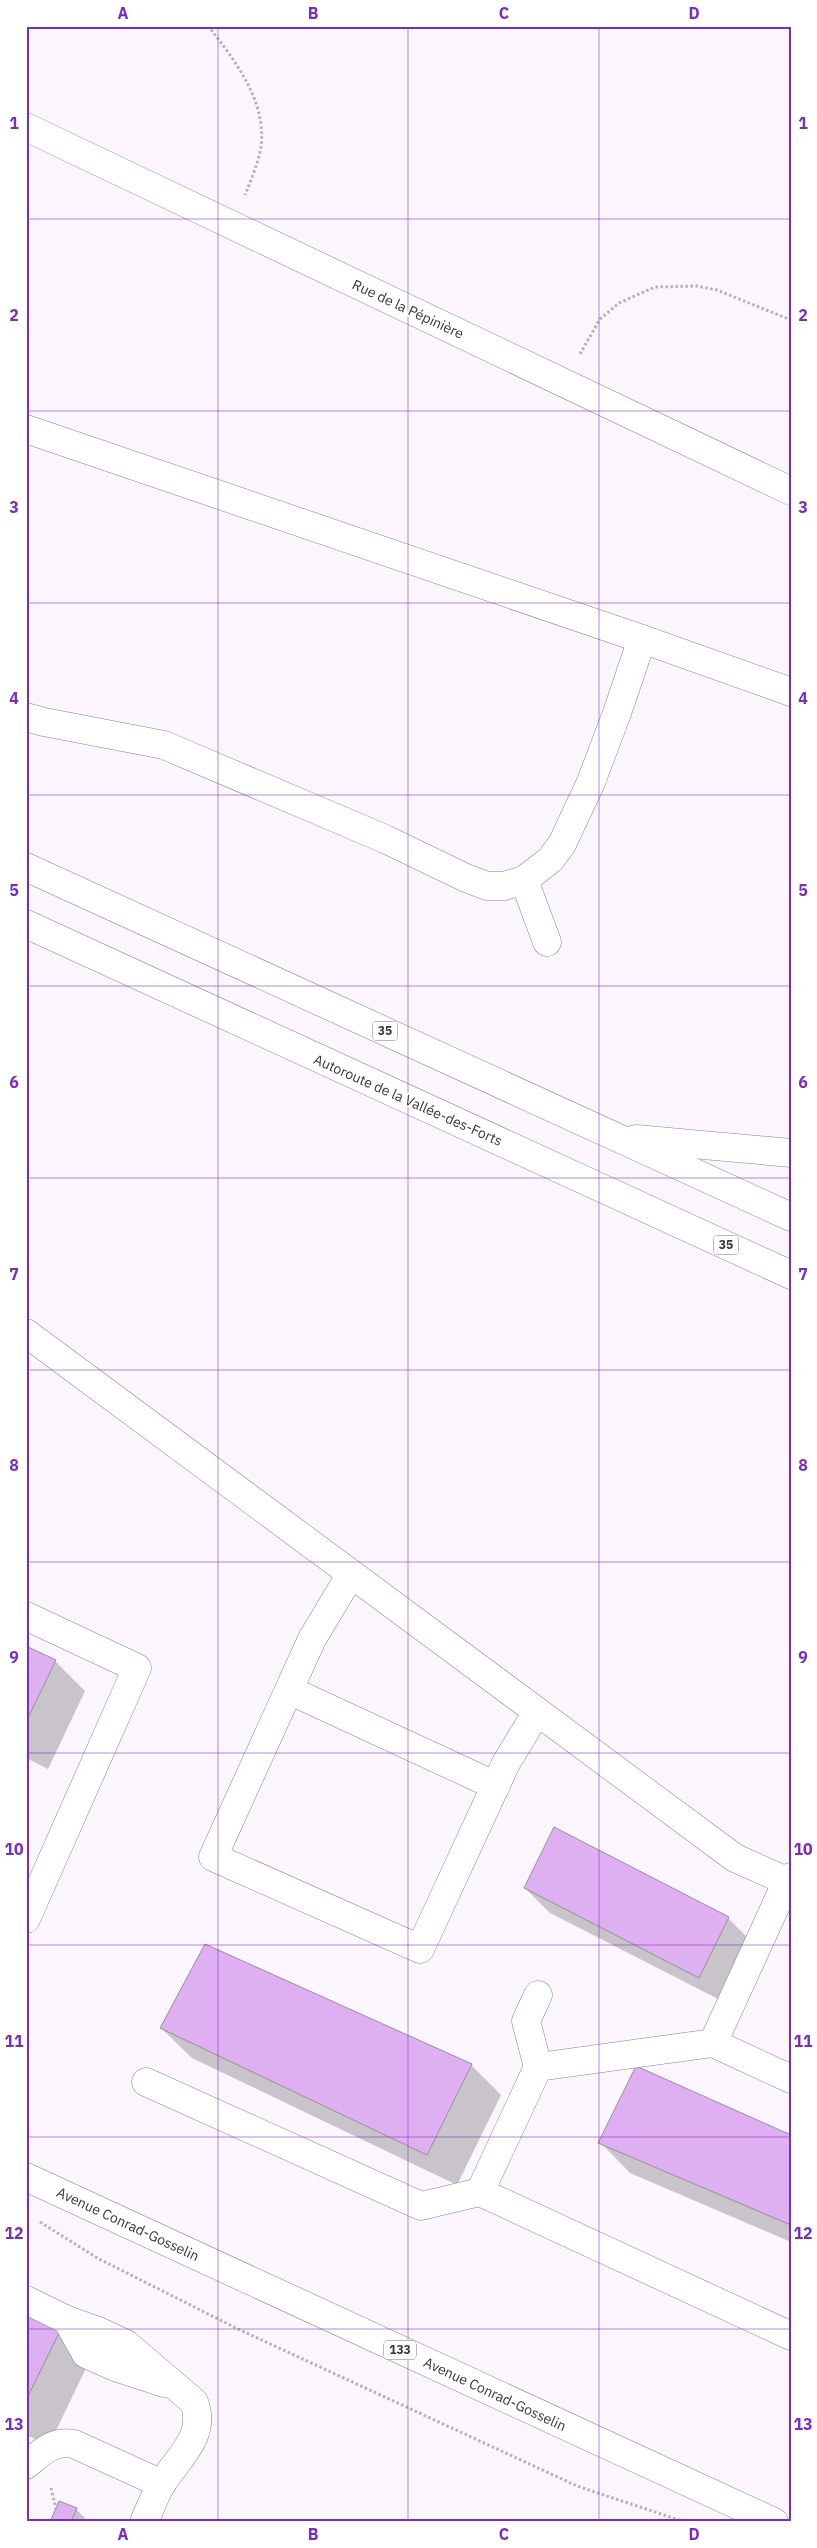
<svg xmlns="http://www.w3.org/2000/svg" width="817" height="2548" font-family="'IBM Plex Sans',sans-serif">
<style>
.shadow{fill:#0003}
.building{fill:#deb0f1;stroke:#978e9b}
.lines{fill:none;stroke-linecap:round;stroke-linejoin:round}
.minor-casing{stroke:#8b828f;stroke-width:29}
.major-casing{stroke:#8b828f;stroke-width:29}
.highway-casing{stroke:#8b828f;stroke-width:29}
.path{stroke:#b6b1b7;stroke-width:3;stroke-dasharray:2.5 2.5;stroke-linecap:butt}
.minor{stroke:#fff;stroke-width:28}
.major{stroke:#fff;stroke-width:28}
.highway{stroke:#fff;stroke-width:28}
.grid{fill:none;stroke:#7b2cbf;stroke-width:1;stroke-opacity:0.55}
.labels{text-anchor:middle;stroke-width:4;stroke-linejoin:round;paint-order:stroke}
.shield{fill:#fff;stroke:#747275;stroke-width:1}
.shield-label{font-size:12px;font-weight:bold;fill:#39353a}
.street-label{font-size:14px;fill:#39353a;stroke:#fff}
.neatline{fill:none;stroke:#7b2cbf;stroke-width:2}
.grid-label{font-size:16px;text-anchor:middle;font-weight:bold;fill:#7b2cbf}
</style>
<rect width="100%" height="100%" fill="#fbf5fd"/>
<g class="shadow">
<polygon points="26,1647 55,1661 85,1691 48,1769 26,1758"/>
<polygon points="554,1829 728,1918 753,1943 724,2002 550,1913 525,1888"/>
<polygon points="161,2028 471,2065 501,2095 457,2185 192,2058"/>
<polygon points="791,2137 791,2242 630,2173 600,2142"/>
<polygon points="26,2316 59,2332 89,2362 49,2445 26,2435"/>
<polygon points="76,2509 85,2518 83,2522 52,2522"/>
</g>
<g class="building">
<polygon points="26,1646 56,1660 26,1722"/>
<polygon points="554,1827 729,1917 699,1978 524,1888"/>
<polygon points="205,1944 472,2064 427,2155 160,2028"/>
<polygon points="636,2066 791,2135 791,2225 598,2143"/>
<polygon points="26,2315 60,2331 26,2400"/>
<polygon points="59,2501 77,2508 71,2522 50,2522"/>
</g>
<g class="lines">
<g class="minor-casing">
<g id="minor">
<polyline points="26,127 791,491"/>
<polyline points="26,717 44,722 164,745 385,839 466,878 487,886 504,886 524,880 550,860 562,844 591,782 617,713 642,639"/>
<polyline points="524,880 547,942"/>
<polyline points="26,1333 735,1858 791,1883"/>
<polyline points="351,1574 312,1639 213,1857 420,1949 506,1763 537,1712"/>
<polyline points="26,1616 137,1668 26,1919"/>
<polyline points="289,1690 496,1786"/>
<polyline points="791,1877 787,1881 713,2043 538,2067 480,2192 791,2336"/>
<polyline points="538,1995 526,2021 538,2067"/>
<polyline points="713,2043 791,2079"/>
<polyline points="146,2082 421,2206 480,2192"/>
<path d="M26,2300L67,2320L98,2331L126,2344L194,2402C207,2435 179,2457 162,2483C155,2495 150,2509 144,2522"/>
<polyline points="67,2320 86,2354 115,2367 164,2383"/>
<path d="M26,2465C42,2452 53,2440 74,2444L162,2484"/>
</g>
</g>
<g class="major-casing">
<polyline id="major" points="26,2177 774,2522"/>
</g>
<g class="highway-casing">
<g id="highway">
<polyline points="26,429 642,639 791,692"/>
<polyline points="26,867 791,1217"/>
<polyline points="26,924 791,1275"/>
<polyline points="636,1139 791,1153"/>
</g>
</g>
<g class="path">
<path d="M208,26C235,60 267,102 261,147C258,164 251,180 245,195"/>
<polyline points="580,354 600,319 619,303 655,287 697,286 717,290 791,320"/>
<polyline points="40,2222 99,2259 238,2329 577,2486 685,2522"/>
<polyline points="51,2488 56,2509"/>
</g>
<use href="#minor" class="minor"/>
<use href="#major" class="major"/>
<use href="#highway" class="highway"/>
</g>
<path class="grid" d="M218,26V2522M408,26V2522M599,26V2522M26,219H791M26,411H791M26,603H791M26,795H791M26,986H791M26,1178H791M26,1370H791M26,1562H791M26,1753H791M26,1945H791M26,2137H791M26,2329H791"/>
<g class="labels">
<g class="shield">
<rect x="372.5" y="1021.5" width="25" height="19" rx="4"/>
<rect x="713.5" y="1235.5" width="25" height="19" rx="4"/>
<rect x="384" y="2340.5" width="32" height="19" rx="4"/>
</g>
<g class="shield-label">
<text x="385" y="1035">35</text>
<text x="726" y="1249">35</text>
<text x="400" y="2354">133</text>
</g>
<g class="street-label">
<text transform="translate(408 309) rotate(25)" y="5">Rue de la Pépinière</text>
<text transform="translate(408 1100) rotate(24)" y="5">Autoroute de la Vallée-des-Forts</text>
<text transform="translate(128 2224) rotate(25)" y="5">Avenue Conrad-Gosselin</text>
<text transform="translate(495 2394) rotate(25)" y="5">Avenue Conrad-Gosselin</text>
</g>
</g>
<rect width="817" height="2548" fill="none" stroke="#ffffff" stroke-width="55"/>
<rect x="28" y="28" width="762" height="2492" class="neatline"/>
<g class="grid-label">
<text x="123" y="19">A</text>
<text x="313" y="19">B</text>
<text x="504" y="19">C</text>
<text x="694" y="19">D</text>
<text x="14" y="129">1</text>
<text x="803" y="129">1</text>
<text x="14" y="321">2</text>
<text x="803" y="321">2</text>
<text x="14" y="513">3</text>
<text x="803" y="513">3</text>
<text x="14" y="704">4</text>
<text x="803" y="704">4</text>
<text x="14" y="896">5</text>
<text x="803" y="896">5</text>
<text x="14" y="1088">6</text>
<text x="803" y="1088">6</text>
<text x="14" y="1280">7</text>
<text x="803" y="1280">7</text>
<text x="14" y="1471">8</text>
<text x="803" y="1471">8</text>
<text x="14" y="1663">9</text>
<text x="803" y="1663">9</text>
<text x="14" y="1855">10</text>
<text x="803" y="1855">10</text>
<text x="14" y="2047">11</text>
<text x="803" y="2047">11</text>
<text x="14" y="2239">12</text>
<text x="803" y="2239">12</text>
<text x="14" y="2430">13</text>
<text x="803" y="2430">13</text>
<text x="123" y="2540">A</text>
<text x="313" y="2540">B</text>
<text x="504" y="2540">C</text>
<text x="694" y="2540">D</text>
</g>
</svg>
